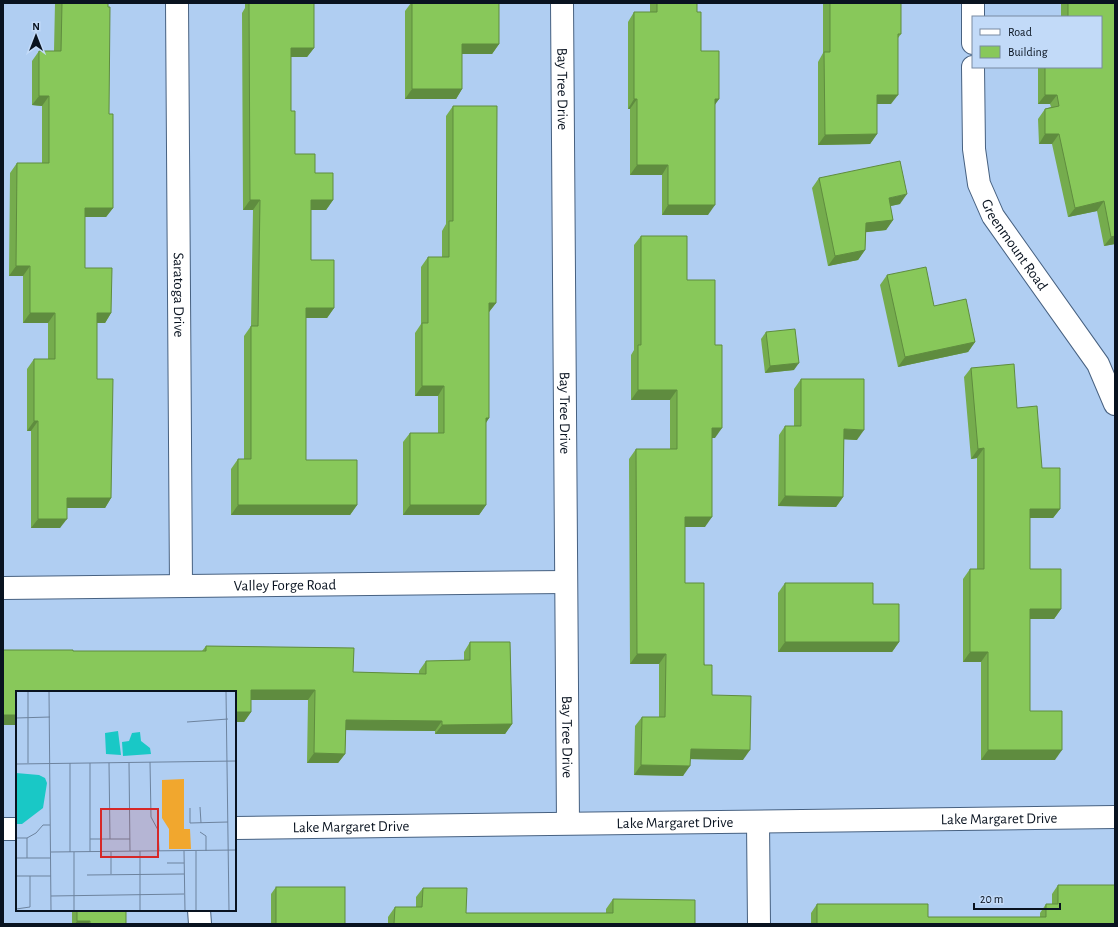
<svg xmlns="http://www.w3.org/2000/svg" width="1118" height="927" font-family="'Alegreya Sans',sans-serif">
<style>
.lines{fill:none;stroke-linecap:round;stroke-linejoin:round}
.minor-casing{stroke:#476181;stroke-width:24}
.tertiary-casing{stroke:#476181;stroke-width:24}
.minor{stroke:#fff;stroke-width:22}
.tertiary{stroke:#fff;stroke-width:22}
.wall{fill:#75ac4d}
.shaded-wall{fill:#5f8c3f}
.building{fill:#88c85a;stroke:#5f8c3f}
.labels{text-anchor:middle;stroke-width:3;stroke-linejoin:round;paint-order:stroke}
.street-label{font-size:15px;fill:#091320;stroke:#c2daf8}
.inset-road{fill:none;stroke:#6d839e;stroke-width:1}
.view{fill:#d62828;fill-opacity:0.15;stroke:#d62828;stroke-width:2}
.inset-edge{fill:none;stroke:#091320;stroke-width:2}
</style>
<rect width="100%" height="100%" fill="#b0cef2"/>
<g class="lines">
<g class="minor-casing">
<g id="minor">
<path id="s1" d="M177,3L181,586"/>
<path id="s2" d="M562,3L568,823"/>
<polyline points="973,3 973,43"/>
<path id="s3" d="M973,67L974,149L979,184L993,216L1098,364L1115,404"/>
<path id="s4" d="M3,588L566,582"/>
<polyline points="758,823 759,924"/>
<polyline points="199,910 200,924"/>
</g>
</g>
<g class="tertiary-casing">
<g id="tertiary">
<path id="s5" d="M235,828C528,824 822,821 1115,817"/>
<polyline points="3,829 17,829"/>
</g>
</g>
<use href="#minor" class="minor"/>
<use href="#tertiary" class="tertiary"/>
</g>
<g class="wall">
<polygon points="55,3 108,3 109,114 113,208 106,217 85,217 85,268 111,313 105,323 97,323 97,379 111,498 105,508 67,508 60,528 31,528 31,431 27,431 27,369 34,359 48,359 48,323 23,323 23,276 9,276 10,173 17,163 42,163 42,106 32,105 32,61 39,51 54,51"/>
<polygon points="245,3 314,3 314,48 307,57 291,57 291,111 295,154 315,173 333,200 326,210 311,210 311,260 334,308 327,318 306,318 306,460 357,505 350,515 231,515 231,469 238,459 244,459 244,336 251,326 253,210 243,210 242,13 245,8"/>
<polygon points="411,3 499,3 499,44 492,54 462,54 462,89 456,99 405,99 405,11"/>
<polygon points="650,3 697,3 697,12 701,51 719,99 715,104 708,215 662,215 662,175 630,175 630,109 628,109 628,22 634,12 650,12"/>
<polygon points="823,3 901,3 901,34 898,38 891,104 877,104 877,134 870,144 818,145 818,62 823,53"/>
<polygon points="1061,3 1115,3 1115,244 1104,246 1097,211 1068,217 1052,144 1039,144 1038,119 1045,109 1051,107 1050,104 1038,104 1038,67 1101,67 1101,17 1061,17"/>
<polygon points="453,106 496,303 489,312 489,418 486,423 486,505 479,515 403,515 403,442 410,433 438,433 438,396 415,396 415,333 421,324 421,267 428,257 442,257 442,231 446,224 446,116"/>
<polygon points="819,178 900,204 890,206 893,220 886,230 866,232 865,250 858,260 828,266 812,188"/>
<polygon points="641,236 687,280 715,438 712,438 705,527 685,527 685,583 712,695 743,760 690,759 683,776 634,775 635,726 642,717 659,717 659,664 630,664 629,459 636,449 670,449 670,400 631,400 631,355 634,350 634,245"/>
<polygon points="887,275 934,306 975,342 968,352 898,367 880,285"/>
<polygon points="766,332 794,370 765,373 761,339"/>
<polygon points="971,368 1017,408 1042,468 1060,509 1053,518 1030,518 1030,569 1061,609 1054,619 1030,619 1030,711 1055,760 981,760 981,662 963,662 963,579 970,569 977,569 977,458 971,459 964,377"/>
<polygon points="801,379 857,440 844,439 843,497 836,507 778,506 779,435 785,426 794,426 794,389"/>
<polygon points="785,583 899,642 892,652 778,652 778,593"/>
<polygon points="470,642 510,642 512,724 505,734 435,734 435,731 346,730 345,754 338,763 307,763 308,700 251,700 251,712 244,722 235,722 235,692 17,692 17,725 3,725 3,650 73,650 73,651 202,651 206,646 354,648 353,672 419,674 419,671 426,661 464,660 464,652"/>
<polygon points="1058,885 1115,924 811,924 811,913 817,904 928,917 1040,917 1040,913 1046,904 1052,904 1052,894"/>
<polygon points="276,887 345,924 271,924 271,894"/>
<polygon points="423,888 466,913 606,913 606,909 613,899 695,924 388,924 388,917 395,907 416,907 416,897"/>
<rect x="72" y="910" width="54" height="14"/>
</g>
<g class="shaded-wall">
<polygon points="462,44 499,44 492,54 456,54"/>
<polygon points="291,48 314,48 307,57 284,57"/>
<polygon points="412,89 462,89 456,99 405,99"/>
<polygon points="877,95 898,95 891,104 870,104"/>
<polygon points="1045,95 1057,95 1050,104 1038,104"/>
<polygon points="39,96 49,96 42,106 32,105"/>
<polygon points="634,99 637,99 630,109 628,109"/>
<polygon points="715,99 719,99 712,109"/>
<polygon points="877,134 870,144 818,145 825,135"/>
<polygon points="1045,134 1059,134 1052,144 1039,144"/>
<polygon points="637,165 668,165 662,175 630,175"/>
<polygon points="907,194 900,204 882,208 889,198"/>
<polygon points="250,200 260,200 253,210 243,210"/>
<polygon points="311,200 333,200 326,210 304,210"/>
<polygon points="1104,201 1097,211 1068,217 1075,208"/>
<polygon points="668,205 715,205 708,215 662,215"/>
<polygon points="85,208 113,208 106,217 78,217"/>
<polygon points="893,220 886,230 859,233 866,223"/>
<polygon points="1115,236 1115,244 1104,246 1111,237"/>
<polygon points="865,250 858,260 828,266 835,256"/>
<polygon points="16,266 30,266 23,276 9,276"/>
<polygon points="489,303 496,303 489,312"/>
<polygon points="306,308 334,308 327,318 299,318"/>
<polygon points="30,313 55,313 48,323 23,323"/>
<polygon points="97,313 111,313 105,323 90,323"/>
<polygon points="975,342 968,352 898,367 905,357"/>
<polygon points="799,363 794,370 765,373 770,366"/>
<polygon points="422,386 444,386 438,396 415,396"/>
<polygon points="638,390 677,390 670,400 631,400"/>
<polygon points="486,418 489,418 482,428"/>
<polygon points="34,421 38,421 31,431 27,431"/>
<polygon points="712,428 722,428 715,438 705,438"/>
<polygon points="844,429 864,430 857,440 837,439"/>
<polygon points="984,448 977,458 971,459 978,449"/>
<polygon points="785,496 843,497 836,507 778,506"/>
<polygon points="67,498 111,498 105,508 60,508"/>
<polygon points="238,505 357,505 350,515 231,515"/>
<polygon points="410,505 486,505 479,515 403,515"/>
<polygon points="1030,509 1060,509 1053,518 1023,518"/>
<polygon points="685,517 712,517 705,527 678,527"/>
<polygon points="38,519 67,519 60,528 31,528"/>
<polygon points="1030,609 1061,609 1054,619 1023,619"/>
<polygon points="785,642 899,642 892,652 778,652"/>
<polygon points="970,652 988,652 981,662 963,662"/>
<polygon points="637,654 666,654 659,664 630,664"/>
<polygon points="251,690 315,690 308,700 244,700"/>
<polygon points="235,712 251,712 244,722 235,722"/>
<rect x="3" y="715" width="14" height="10"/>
<polygon points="346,720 442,721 435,731 339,730"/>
<polygon points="512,724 505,734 435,734 442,725"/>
<polygon points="691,749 750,750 743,760 684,759"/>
<polygon points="988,750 1062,750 1055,760 981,760"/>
<polygon points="314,753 345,754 338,763 307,763"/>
<polygon points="641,765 690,766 683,776 634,775"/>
<polygon points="77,921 90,921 88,924 75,924"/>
</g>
<g class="building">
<polygon points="62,3 108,3 108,7 110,7 109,114 113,114 113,208 85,208 85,268 112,268 111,313 97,313 97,379 113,379 111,498 67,498 67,519 38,519 38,421 34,421 34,359 55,359 55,313 30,313 30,266 16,266 17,163 49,163 49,96 39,96 39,51 61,51"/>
<polygon points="249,3 314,3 314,48 291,48 291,111 295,111 295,154 315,154 315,173 333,173 333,200 311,200 311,260 334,260 334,308 306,308 306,460 357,460 357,505 238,505 238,459 251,459 251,326 258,326 260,200 250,200"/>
<polygon points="412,3 499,3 499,44 462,44 462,89 412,89"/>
<polygon points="657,3 697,3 697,12 701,12 701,51 719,51 719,99 715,99 715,205 668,205 668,165 637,165 637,99 634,99 634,12 657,12"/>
<polygon points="830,3 901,3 901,34 898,34 898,95 877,95 877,134 825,135 824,52 830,52"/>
<polygon points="1068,3 1115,3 1115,236 1111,237 1104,201 1075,208 1059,134 1045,134 1045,109 1059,106 1057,95 1045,95 1045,67 1101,67 1101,17 1068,17"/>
<polygon points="453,106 497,106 496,303 489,303 489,418 486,418 486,505 410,505 410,433 444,433 444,386 422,386 422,323 428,323 428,257 449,257 449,221 453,221"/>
<polygon points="900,161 907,194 889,198 893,220 866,223 865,250 835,256 819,178"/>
<polygon points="641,236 687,236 687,280 715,280 715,345 722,345 722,428 712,428 712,517 685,517 685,583 704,583 704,665 712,665 712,695 751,696 750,750 691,749 690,766 641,765 642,717 665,717 666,654 637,654 636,449 677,449 677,390 638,390 638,345 641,345"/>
<polygon points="926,267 934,306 966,299 975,342 905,357 887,275"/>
<polygon points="795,329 799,363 770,366 766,332"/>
<polygon points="1014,364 1017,408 1037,406 1042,468 1060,468 1060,509 1030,509 1030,569 1061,569 1061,609 1030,609 1030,711 1062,711 1062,750 988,750 988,652 970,652 970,569 984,569 984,448 978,449 971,368"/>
<polygon points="801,379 864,379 864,430 844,429 843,497 785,496 785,426 801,426"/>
<polygon points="785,583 873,583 873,604 899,604 899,642 785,642"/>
<polygon points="470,642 510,642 512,724 442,725 442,721 346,720 345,754 314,753 315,690 251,690 251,712 235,712 235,692 17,692 17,715 3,715 3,650 73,650 73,651 206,651 206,646 354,648 353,672 426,674 426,661 470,660"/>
<polygon points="1058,885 1115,885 1115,924 817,924 817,904 928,904 928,917 1046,917 1046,904 1058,904"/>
<rect x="276" y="887" width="69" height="37"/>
<polygon points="423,888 467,888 466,913 613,913 613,899 695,900 695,924 394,924 395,907 422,907"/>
<polygon points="77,910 126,910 126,924 90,924 90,921 77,921"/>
</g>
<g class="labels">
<g class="street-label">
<text dy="5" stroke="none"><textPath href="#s2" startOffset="86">Bay Tree Drive</textPath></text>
<text dy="5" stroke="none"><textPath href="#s3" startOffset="188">Greenmount Road</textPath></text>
<text dy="5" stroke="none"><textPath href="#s1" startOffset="292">Saratoga Drive</textPath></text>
<text dy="5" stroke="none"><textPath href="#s2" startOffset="410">Bay Tree Drive</textPath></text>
<text dy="5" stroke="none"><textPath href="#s4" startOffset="282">Valley Forge Road</textPath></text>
<text dy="5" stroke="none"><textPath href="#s2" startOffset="734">Bay Tree Drive</textPath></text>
<text dy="5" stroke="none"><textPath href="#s5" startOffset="764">Lake Margaret Drive</textPath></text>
<text dy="5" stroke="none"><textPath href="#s5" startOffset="440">Lake Margaret Drive</textPath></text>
<text dy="5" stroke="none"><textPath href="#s5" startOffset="116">Lake Margaret Drive</textPath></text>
</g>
</g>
<g transform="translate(16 691)">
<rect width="220" height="220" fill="#b0cef2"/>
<path d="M168,88V138H174L175,158H153V138L146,127V89Z" fill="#f1a72e"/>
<path d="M102,40L105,64L90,63L89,42ZM124,41L125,50L134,57L135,63L107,65L106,51L113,50L116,42ZM0,82L23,84L29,87L31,92L27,117L6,133H0Z" fill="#19c8c6"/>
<path class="inset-road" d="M12,0V72M33,0L35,220M210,0L213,220M0,27L34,26M171,31L212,28M134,71L135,126L142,139L143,160M54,72V161M74,72V161M93,72L94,148M113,72L114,160M0,73L220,70M184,116L185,132M174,117V132L212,131M184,141L190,145V160M0,147H11L20,142L27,134H34M11,147V167M74,148H114M124,160V220M168,160L169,220M180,160V220M35,161L220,159M95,161V183M0,167H35M151,172H168M71,184L168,183M0,185H35M35,205L168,203M0,218L14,216V185M58,220V161"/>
<path class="view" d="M85,118H142V166H85Z"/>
<rect width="220" height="220" class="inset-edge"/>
</g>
<rect width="1118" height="927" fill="none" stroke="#091320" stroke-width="8"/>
<rect x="972" y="16" width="130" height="52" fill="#c2daf8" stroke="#788aa2"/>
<rect x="980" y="29" width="20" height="6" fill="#ffffff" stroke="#788aa2"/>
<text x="1008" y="36" font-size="12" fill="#091320">Road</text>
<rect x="980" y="46" width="20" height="12" fill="#88c85a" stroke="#788aa2"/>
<text x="1008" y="56" font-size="12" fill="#091320">Building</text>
<g transform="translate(36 36)" stroke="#c2daf8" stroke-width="3" paint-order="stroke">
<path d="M0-3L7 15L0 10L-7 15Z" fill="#091320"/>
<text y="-6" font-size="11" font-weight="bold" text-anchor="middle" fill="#091320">N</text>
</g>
<path d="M974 903v6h86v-6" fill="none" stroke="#091320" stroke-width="2"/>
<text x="980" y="903" font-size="12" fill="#091320" stroke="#c2daf8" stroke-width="3" paint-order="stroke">20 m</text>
</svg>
